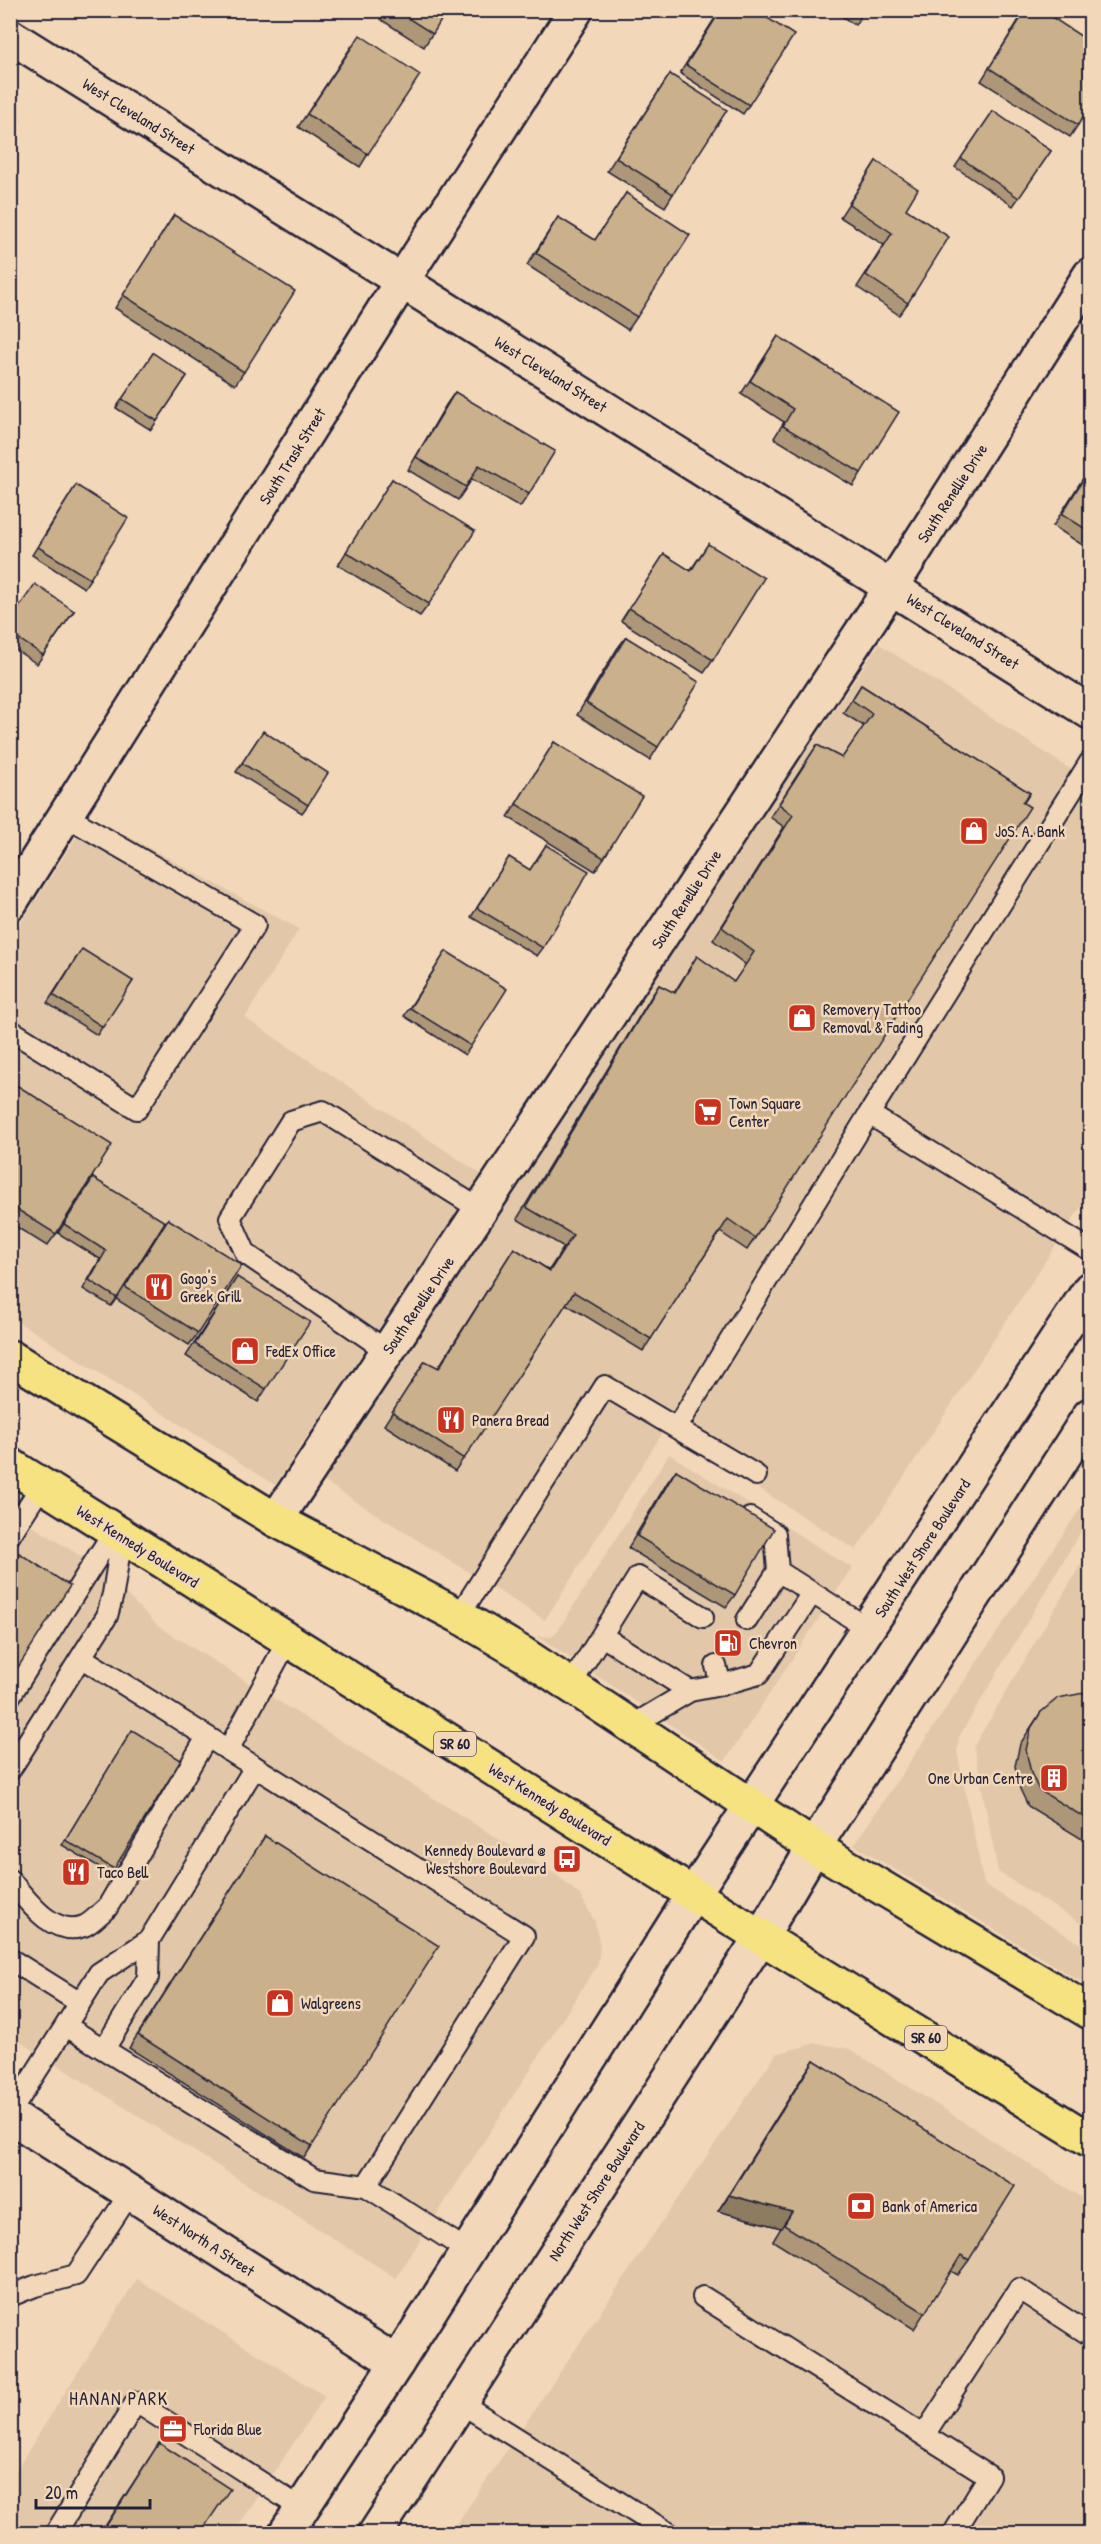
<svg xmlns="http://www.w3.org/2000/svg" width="1101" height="2544" font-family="'Patrick Hand',sans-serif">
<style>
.built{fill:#e2c8a9}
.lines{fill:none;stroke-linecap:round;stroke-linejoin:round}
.lane-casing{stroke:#22223b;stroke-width:24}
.street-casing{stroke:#22223b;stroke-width:38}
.secondary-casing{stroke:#22223b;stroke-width:38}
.primary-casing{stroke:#22223b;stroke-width:38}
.lane{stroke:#f2d7b9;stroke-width:20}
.street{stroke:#f2d7b9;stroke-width:33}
.secondary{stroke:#f2d7b9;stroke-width:33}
.primary{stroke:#f7e281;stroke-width:33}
.wall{fill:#ae9778;stroke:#22223b;stroke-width:1.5}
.shaded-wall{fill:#8d7b61;stroke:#22223b;stroke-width:1.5}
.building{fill:#cab08b;stroke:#22223b;stroke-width:1.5}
.labels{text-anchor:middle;stroke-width:5;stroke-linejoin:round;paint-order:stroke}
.shield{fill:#f2d7b9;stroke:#605861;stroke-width:1.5}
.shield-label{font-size:15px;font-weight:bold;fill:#22223b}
.street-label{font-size:16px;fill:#22223b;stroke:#f2d7b9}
.poi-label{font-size:16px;fill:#22223b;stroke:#f2d7b9;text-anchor:start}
.neighbourhood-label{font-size:18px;letter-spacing:1.5px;fill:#22223b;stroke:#f2d7b9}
</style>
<rect width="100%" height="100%" fill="#f2d7b9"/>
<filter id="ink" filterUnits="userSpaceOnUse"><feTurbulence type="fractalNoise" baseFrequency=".0167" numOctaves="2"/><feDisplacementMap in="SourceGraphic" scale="12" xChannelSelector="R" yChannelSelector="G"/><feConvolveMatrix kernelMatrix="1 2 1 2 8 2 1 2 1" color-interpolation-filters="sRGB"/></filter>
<g filter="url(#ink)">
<g class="built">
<polygon points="879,644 1090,782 1090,1193 856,1550 665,1429 545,1620 317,1477"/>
<polygon points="90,816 299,929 245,1018 481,1174 275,1485 11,1317 10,940"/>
<polygon points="669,1454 852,1568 725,1761 537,1636 551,1637 559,1629"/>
<polygon points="1090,1494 1090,1516 959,1737 957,1751 984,1884 1090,1950 1090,1987 854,1845"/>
<polygon points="10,1512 100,1568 158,1626 558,1876 581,1896 595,1922 600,1945 598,1964 396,2278 11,2036"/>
<polygon points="1090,1549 1090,1929 998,1872 974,1746"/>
<polygon points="816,2043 850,2049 1090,2203 1090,2533 450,2534 776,2054"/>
<polygon points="137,2279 325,2396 234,2533 11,2534 11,2478"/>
</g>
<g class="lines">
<g class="lane-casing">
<g id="lane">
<polyline points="10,1030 137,1109 255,925 66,816"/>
<polyline points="869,1114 1090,762"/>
<polyline points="387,1351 246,1254 230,1218 291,1121 323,1111 481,1210"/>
<polyline points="677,1427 869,1114 1090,1250"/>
<polyline points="750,1518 775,1534 778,1571 869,1629"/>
<polyline points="10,1535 42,1485"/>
<polyline points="459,1616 605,1386 756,1475"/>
<polyline points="747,1620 778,1571"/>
<polyline points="602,1636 690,1691"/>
<polyline points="82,1658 524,1936 366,2186"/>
<polyline points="716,1666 721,1685"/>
<polyline points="570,1686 638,1577 703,1617"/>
<polyline points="10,1696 114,1531"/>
<polyline points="631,1726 690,1691 721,1685 759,1674 812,1593"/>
<polyline points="228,1750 288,1640"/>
<polyline points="10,1770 107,1616 113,1594 122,1536"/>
<path d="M10,1880C27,1900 53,1938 84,1926C92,1923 100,1913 107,1908L207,1737"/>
<polyline points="10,1959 80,2003"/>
<polyline points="66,2026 314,2179 366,2186 468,2251"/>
<polyline points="104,2049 148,1978 149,1940"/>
<polyline points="10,2113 99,1973 149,1940 255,1767"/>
<polyline points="10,2296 35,2286 76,2275 130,2193"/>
<polyline points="703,2297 989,2476 953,2534"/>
<polyline points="459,2402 670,2534"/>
<polyline points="924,2435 1019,2289 1090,2335"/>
<polyline points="55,2534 136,2402 301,2508"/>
</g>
</g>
<g class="street-casing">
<g id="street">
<polyline points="10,36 1090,712"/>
<polyline points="10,903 402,281 576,10"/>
<polyline points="276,1520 892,586 1090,275"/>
<polyline points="10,2116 397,2363"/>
</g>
</g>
<g class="secondary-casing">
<g id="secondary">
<polyline points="285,2534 397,2363 694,1893 1090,1289"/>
<polyline points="375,2534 761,1937 814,1847 1090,1415"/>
</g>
</g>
<g class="primary-casing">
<g id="primary">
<polyline points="10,1357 276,1520 459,1616 523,1654 814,1847 1090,2012"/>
<polyline points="10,1465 761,1937 1090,2140"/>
</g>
</g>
<use href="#lane" class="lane"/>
<use href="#street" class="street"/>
<use href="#secondary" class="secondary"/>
<use href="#primary" class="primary"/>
</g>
<g class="wall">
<polygon points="94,10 103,10 100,14"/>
<polygon points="385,10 447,10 424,47 380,19"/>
<polygon points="720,10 749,105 743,114 680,73"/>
<polygon points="832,10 865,10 855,25"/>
<polygon points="1025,10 1078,125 1070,137 981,81"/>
<polygon points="1080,10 1090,10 1090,17"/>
<polygon points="351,47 368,154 360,167 298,127"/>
<polygon points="670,74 673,194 665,207 607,171"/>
<polygon points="993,111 1051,151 1013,206 955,167"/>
<polygon points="876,161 906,209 908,303 899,315 857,287 884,245 840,217"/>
<polygon points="626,193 637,317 628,330 527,265 558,217 595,240"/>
<polygon points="174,215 244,372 235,385 115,308"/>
<polygon points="778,336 861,473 853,486 774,438 784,422 741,394"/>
<polygon points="153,353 187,376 151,430 116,408"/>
<polygon points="455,392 529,494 520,507 472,479 458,500 408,470 446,405"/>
<polygon points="1090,467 1090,544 1087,548 1053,526"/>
<polygon points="392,479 429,604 420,616 338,565"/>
<polygon points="76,485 90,579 84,588 32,555"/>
<polygon points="708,544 713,660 704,673 621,621 664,554 690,571"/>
<polygon points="74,611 37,664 10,646 10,620"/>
<polygon points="626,637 658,747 650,760 577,715 617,649"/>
<polygon points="861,685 1030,793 755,1238 747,1250 720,1232 643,1351 566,1304 455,1471 384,1425 425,1361 438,1368 514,1248 549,1270 564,1247 517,1219 651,997 659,985 674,993 697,956 734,982 746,965 713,940 784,827 770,817 817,745 842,758 864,726 843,713"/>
<polygon points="257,740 308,805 302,813 236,772"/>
<polygon points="554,742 604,858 595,871 508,817 546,755"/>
<polygon points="546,845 543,948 537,956 471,917 509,857 530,870"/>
<polygon points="446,951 471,1046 465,1055 404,1016"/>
<polygon points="76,958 133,981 97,1035 47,1003"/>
<polygon points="10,1081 56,1234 47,1246 10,1223"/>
<polygon points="93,1178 117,1298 111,1306 83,1289 100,1259 58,1233"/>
<polygon points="168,1219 198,1333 189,1345 116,1299"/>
<polygon points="237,1277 266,1389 258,1402 186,1356"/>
<polygon points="676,1470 735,1595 726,1607 628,1548 667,1483"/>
<polygon points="1090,1693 1090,1844 1028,1806 1020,1789 1015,1766 1020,1744 1041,1712"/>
<polygon points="129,1735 114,1869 111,1874 62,1845"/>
<polygon points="265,1836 312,2146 304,2158 129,2048"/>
<polygon points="814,2060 969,2260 958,2275 951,2271 914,2329 773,2241 781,2228 718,2211 803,2076"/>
<polygon points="159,2443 201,2532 203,2534 100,2534"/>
</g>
<polygon class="shaded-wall" points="729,2195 792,2212 781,2228 718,2211"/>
<g class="building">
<polygon points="395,10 447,10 433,34"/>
<polygon points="721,10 755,10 794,35 749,105 686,65"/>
<polygon points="1026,10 1041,10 1090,42 1090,106 1078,125 989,68"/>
<polygon points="360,35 420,75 368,154 307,114"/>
<polygon points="670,74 727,110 673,194 616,158"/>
<polygon points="993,111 1051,151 1019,198 961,158"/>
<polygon points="10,115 20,121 10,135"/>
<polygon points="876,161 918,189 906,209 949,237 908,303 866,275 892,233 849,204"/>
<polygon points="626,193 690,235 637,317 536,253 558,217 595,240"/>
<polygon points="174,215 295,291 244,372 123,295"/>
<polygon points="778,336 899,412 861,473 783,426 793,409 750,381"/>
<polygon points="153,353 187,376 157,421 122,399"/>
<polygon points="455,392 555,451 529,494 479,465 466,487 416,457"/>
<polygon points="1090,468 1090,532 1062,514"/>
<polygon points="392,479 475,531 429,604 346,552"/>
<polygon points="76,485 128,518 90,579 38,547"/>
<polygon points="708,544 764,578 713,660 629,608 664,554 691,571"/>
<polygon points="35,584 74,611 43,655 10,633 10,620"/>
<polygon points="626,637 699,682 658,747 586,703"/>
<polygon points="861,685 1030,793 1022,802 1030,807 755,1238 728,1219 651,1339 574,1292 464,1459 392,1412 425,1361 439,1368 514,1248 550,1271 573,1235 526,1207 659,985 675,993 697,956 734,982 754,952 722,927 793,815 779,804 817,745 842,758 872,714 852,700"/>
<polygon points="263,731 328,773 308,805 242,763"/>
<polygon points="554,742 642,796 604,858 516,804"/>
<polygon points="546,845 589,871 543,948 477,908 509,857 530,870"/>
<polygon points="82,949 133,981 103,1027 53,995"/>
<polygon points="446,951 507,989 471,1046 410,1008"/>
<polygon points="10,1081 112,1145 56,1234 10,1205"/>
<polygon points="93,1178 165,1222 117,1298 89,1280 106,1251 64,1224"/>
<polygon points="168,1219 242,1265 198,1333 125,1287"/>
<polygon points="237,1277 310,1322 266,1389 195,1344"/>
<polygon points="676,1470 774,1529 735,1595 637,1536"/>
<polygon points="19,1553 70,1586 10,1680 10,1566"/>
<polygon points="1089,1692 1090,1693 1090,1821 1039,1790 1031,1773 1026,1750 1031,1728 1041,1712 1058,1698"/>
<polygon points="132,1730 181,1760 114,1869 65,1840"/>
<polygon points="265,1836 439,1946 312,2146 138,2035"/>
<polygon points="814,2060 1015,2186 969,2260 961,2255 925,2313 784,2225 792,2212 729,2195"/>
<polygon points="159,2443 230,2489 201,2532 203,2534 101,2534"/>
</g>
</g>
<defs>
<g id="shop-square" transform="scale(1.5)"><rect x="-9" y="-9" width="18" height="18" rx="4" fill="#c8321e" stroke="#f2d7b9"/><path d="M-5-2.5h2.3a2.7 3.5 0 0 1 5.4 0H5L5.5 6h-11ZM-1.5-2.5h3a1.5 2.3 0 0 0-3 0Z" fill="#fff"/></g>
<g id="supermarket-square" transform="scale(1.5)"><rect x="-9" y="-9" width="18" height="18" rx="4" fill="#c8321e" stroke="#f2d7b9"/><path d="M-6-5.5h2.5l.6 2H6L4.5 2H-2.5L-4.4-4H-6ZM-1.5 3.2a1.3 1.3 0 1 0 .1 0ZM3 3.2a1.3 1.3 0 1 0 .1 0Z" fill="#fff"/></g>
<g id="restaurant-square" transform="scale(1.5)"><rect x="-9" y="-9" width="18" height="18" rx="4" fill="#c8321e" stroke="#f2d7b9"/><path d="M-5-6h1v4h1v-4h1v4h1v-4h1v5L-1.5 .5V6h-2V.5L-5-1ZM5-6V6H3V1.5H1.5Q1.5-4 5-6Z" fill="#fff"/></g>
<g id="fuel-square" transform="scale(1.5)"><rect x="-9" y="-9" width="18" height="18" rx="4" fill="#c8321e" stroke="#f2d7b9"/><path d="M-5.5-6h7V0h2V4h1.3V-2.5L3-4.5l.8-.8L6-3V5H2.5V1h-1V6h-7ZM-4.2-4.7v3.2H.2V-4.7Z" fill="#fff"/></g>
<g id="building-square" transform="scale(1.5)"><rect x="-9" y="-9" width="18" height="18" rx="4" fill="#c8321e" stroke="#f2d7b9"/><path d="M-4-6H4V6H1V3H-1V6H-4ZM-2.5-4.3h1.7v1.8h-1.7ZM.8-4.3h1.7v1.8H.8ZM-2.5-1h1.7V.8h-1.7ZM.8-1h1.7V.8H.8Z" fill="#fff"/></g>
<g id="bus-square" transform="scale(1.5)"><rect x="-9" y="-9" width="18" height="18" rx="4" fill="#c8321e" stroke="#f2d7b9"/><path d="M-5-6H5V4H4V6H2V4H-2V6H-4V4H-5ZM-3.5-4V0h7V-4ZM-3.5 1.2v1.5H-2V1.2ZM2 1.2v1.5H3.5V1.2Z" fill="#fff"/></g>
<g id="bank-square" transform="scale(1.5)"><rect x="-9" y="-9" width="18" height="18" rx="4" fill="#c8321e" stroke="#f2d7b9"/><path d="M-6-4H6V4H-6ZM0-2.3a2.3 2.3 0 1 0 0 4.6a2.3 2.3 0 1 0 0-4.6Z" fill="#fff"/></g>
<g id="office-square" transform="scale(1.5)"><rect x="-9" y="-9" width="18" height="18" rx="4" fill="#c8321e" stroke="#f2d7b9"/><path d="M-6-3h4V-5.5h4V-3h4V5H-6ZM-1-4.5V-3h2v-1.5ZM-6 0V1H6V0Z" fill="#fff"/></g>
</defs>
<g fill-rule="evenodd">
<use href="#shop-square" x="974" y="831"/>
<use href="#shop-square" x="802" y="1018"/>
<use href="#supermarket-square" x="708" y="1112"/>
<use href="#restaurant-square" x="159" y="1287"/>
<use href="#shop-square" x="245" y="1351"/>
<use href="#restaurant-square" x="451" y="1420"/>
<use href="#fuel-square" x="728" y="1643"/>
<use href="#building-square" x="1054" y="1778"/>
<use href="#bus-square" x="567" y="1859"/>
<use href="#restaurant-square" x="76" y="1872"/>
<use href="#shop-square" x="280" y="2003"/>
<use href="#bank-square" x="861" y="2206"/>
<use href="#office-square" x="173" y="2429"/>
</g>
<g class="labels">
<g class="shield">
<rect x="434" y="1732" width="42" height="24" rx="4.5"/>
<rect x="905" y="2026" width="42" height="24" rx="4.5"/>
</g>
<g class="shield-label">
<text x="455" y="1749">SR 60</text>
<text x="926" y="2043">SR 60</text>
</g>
<g class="street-label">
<text transform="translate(139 116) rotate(32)" y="6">West Cleveland Street</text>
<text transform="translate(551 374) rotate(32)" y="6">West Cleveland Street</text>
<text transform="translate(292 456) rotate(-58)" y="6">South Trask Street</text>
<text transform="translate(952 493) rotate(-57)" y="6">South Renellie Drive</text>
<text transform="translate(963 631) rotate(32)" y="6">West Cleveland Street</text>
<text transform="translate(686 899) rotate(-57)" y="6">South Renellie Drive</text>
<text transform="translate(418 1305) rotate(-56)" y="6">South Renellie Drive</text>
<text transform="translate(138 1546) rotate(32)" y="6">West Kennedy Boulevard</text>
<text transform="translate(922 1548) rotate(-57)" y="6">South West Shore Boulevard</text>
<text transform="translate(550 1804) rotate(32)" y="6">West Kennedy Boulevard</text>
<text transform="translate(596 2191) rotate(-57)" y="6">North West Shore Boulevard</text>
<text transform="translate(204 2240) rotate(33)" y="6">West North A Street</text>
</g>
<g class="poi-label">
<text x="995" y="837">JoS. A. Bank</text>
<text x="823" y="1015">Removery Tattoo<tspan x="823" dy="18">Removal &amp; Fading</tspan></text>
<text x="729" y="1109">Town Square<tspan x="729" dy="18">Center</tspan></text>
<text x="180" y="1284">Gogo's<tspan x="180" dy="18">Greek Grill</tspan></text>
<text x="266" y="1357">FedEx Office</text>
<text x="472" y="1426">Panera Bread</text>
<text x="749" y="1649">Chevron</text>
<text x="1033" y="1784" text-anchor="end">One Urban Centre</text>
<text x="546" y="1856" text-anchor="end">Kennedy Boulevard @<tspan x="546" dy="18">Westshore Boulevard</tspan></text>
<text x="97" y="1878">Taco Bell</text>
<text x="301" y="2009">Walgreens</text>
<text x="882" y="2212">Bank of America</text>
<text x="194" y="2435">Florida Blue</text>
</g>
<g class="neighbourhood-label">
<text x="119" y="2405">HANAN PARK</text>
</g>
</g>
<rect width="1101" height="2544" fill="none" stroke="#f2d7b9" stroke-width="36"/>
<rect x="18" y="18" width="1065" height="2508" fill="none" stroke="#22223b" stroke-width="2" filter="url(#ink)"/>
<path d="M36 2499v9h114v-9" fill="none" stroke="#22223b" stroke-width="3"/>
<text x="45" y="2499" font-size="18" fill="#22223b" stroke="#f2d7b9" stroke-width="4.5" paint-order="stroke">20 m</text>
</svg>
